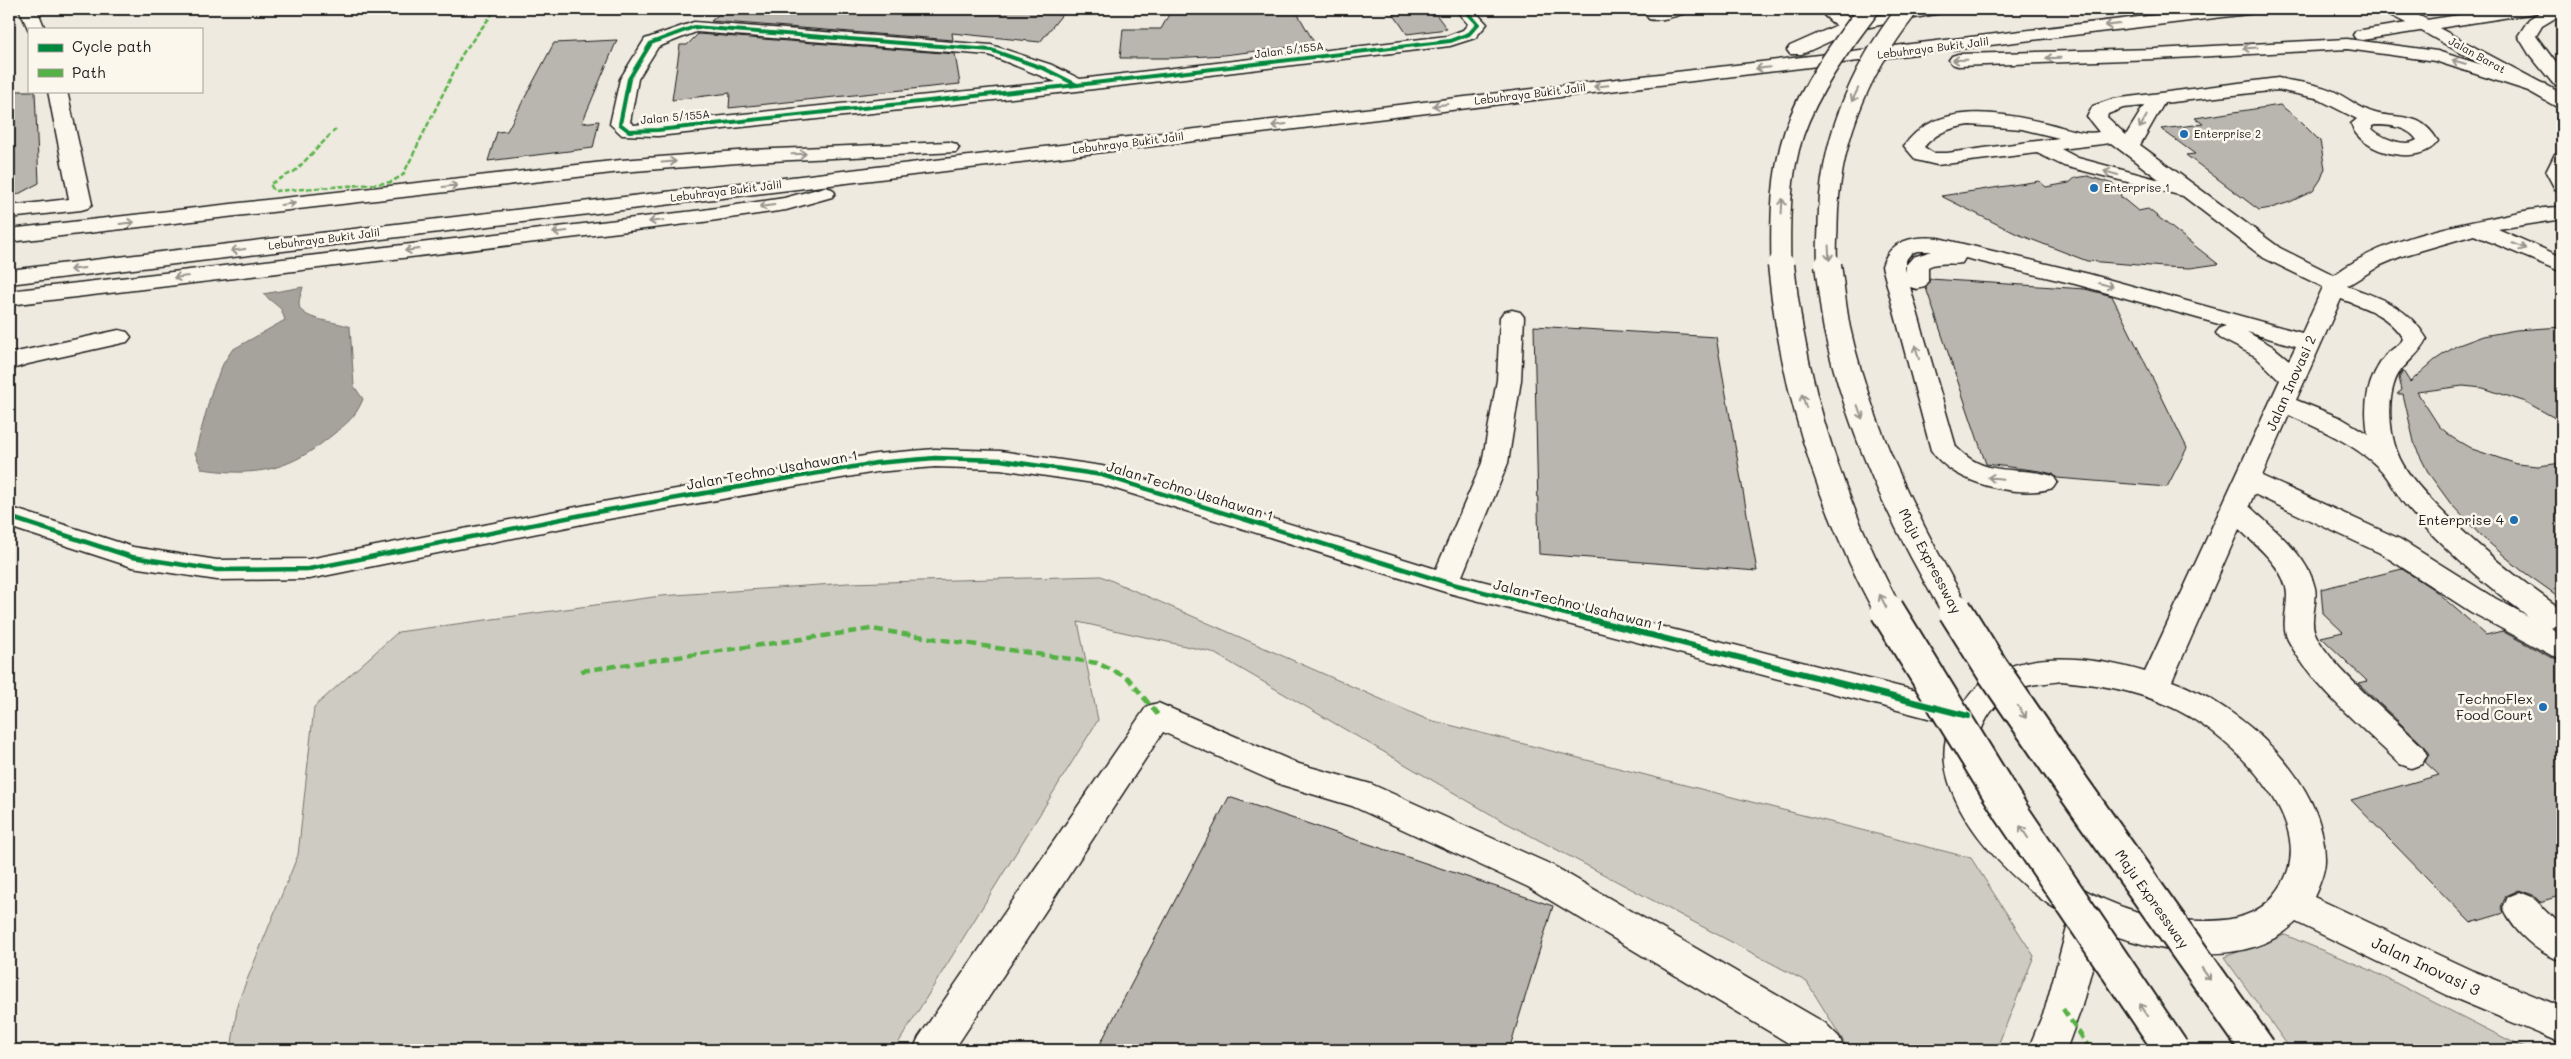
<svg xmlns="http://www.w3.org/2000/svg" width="2571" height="1059" font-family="Mali,sans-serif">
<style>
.green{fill:#ceccc2;stroke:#75746f}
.water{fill:#a6a39d;stroke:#6f6d69}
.building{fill:#b9b6af;stroke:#1c1c1c}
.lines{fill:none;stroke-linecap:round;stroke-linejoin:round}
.minor-casing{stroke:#1c1c1c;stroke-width:3}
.major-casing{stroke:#1c1c1c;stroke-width:3}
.highway-casing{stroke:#1c1c1c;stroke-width:3}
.minor{fill:#fbf7ec;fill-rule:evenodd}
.major{fill:#fbf7ec;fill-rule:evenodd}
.highway{fill:#fbf7ec;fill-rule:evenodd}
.highway-bridge-far2-casing{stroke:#1c1c1c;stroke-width:22;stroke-linecap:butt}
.highway-bridge-far1-casing{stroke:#1c1c1c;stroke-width:29;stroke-linecap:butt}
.highway-bridge-casing{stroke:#1c1c1c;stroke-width:37;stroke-linecap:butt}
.highway-bridge-far2{stroke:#fbf7ec;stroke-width:19}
.highway-bridge-far1{stroke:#fbf7ec;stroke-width:26}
.highway-bridge{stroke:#fbf7ec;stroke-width:33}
.quiet-far1{stroke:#55b145;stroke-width:2.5;stroke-dasharray:5.5 2.5;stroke-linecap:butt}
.quiet{stroke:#55b145;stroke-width:4.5;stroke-dasharray:9 4.5;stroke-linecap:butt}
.cycleway-far2-casing{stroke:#fbf7ec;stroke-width:6}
.cycleway-far1-casing{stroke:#fbf7ec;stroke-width:8}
.cycleway-casing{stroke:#fbf7ec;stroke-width:9}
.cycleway-far2{stroke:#00873e;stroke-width:4}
.cycleway-far1{stroke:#00873e;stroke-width:4.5}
.cycleway{stroke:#00873e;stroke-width:6}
.oneway{stroke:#97948e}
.poi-dot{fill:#1f6fb2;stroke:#fbf7ec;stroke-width:2}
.labels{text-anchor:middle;stroke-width:5;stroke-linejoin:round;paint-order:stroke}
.far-street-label{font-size:11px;fill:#1c1c1c;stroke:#fbf7ec}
.far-poi-label{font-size:11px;fill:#1c1c1c;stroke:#fbf7ec;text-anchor:start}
.street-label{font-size:14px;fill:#1c1c1c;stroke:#fbf7ec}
.poi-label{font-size:14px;fill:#1c1c1c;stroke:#fbf7ec;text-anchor:end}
.near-street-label{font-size:16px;fill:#1c1c1c;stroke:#fbf7ec}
</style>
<rect width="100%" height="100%" fill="#eeeadf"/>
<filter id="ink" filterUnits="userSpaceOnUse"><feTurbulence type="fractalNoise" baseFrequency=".02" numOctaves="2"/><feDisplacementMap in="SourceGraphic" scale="10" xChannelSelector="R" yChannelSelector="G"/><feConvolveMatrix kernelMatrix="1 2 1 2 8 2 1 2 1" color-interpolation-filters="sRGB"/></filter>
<g filter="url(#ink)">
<g class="green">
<polygon points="1101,576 1426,719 1971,858 2034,956 1996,1050 1849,1050 1807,982 1499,819 1212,652 1078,622 1098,720 894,1050 231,1050 238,1002 298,855 314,707 398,632 661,596 848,583"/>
<polygon points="2285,935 2368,969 2528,1050 2291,1050 2224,957"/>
</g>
<path class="water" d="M303,287C302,292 299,298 299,303C298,321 338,321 350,327L354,386L363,399C356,417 346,424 331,436C289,471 256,477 202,469L195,453L212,390L223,364L232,350L285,320L281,309L263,294Z"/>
<g class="building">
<polygon points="725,9 1038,9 1064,12 1040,42 952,33 953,40 711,21"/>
<polygon points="1172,9 1295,9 1315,44 1224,55 1174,58 1120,58 1123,29 1161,29"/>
<polygon points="1390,9 1432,9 1447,29 1407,34"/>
<polygon points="698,34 955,54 960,84 729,108 730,93 672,100 680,45 687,45"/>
<polygon points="617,40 582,123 599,121 593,148 488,161 497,132 507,131 554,43"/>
<polygon points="9,91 35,91 39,183 9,199"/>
<polygon points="2280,105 2297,118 2320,141 2325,168 2321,179 2313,191 2290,202 2271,208 2259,210 2186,155 2195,154 2161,129 2203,124 2195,118"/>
<polygon points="2088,176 2113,184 2120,190 2121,197 2138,211 2148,209 2218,264 2190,268 2164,267 2087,261 2015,233 1941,196 2039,181 2046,187 2069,183 2075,178"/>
<polygon points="1930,279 2085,289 2112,296 2187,448 2167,487 2057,478 2053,474 2040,471 1986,464 1926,288"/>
<polygon points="1534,326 1716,337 1757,571 1539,554"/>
<polygon points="2562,327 2562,422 2526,402 2483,388 2463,386 2417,392 2439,426 2453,438 2472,449 2517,464 2538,466 2562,463 2562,599 2521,570 2481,536 2451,504 2429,474 2415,446 2403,394 2397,394 2402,390 2399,378 2403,371 2410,382 2435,360 2456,346 2483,336 2516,330"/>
<polygon points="2402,569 2433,589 2486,635 2502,631 2550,657 2562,660 2562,895 2540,902 2533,895 2519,890 2506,896 2501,907 2504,913 2471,923 2351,800 2439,775 2425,762 2429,754 2423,745 2358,683 2367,681 2321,637 2343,632 2323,613 2321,589"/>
<polygon points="1229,797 1553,906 1509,1050 1097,1050"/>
</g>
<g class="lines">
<g class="minor-casing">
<g id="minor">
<polygon points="19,9 37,9 45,29 29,29 29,31"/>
<path d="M1455,9H1473L1487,24L1475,38L1450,46L1077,91L658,136L622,135L610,124L620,79L645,39L694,22L991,45L1052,65L1080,79L1447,36L1463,30L1468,24ZM696,32L989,55L1056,82L634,125L630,122L638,79L658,47Z"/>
<path d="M1659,9H1689L1686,13C1675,16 1660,22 1649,19L1646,15L1649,11Z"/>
<path d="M1819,9H1839L1859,26L1856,30C1843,33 1827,20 1819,9Z"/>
<polygon points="2424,20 2562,94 2562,108 2555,106 2418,29 2415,25 2418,21"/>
<path d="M2278,78C2295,82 2315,83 2331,90C2345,96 2360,109 2375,113C2402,120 2420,111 2438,141C2420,168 2360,153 2351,124L2357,119L2316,98L2278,90L2164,103L2140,145L2280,248L2334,275C2380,241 2436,229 2491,218C2514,213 2538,207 2562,207V219L2498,229L2562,257V272L2474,235L2402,256L2381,265L2347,286C2381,298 2408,307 2427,339C2419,357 2400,364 2394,384C2387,406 2390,438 2400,459C2409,477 2425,493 2438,507C2476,546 2517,578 2561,609L2562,623L2551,628L2562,634V658L2551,655L2471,612L2380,553L2254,494L2249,506C2272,528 2308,555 2315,588C2318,603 2309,619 2315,633C2329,666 2395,719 2422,746L2427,755L2422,764L2411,768L2400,764C2361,726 2314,689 2288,640C2281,625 2287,611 2287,595C2287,570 2256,545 2239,529L2172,681C2241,706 2326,781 2325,860C2325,872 2319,886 2314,897L2473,971L2562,1007V1043L2447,995L2296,922C2246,971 2160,953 2102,931L2081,1009L2066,1050H2028L2045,1009L2070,917C2016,890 1918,792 1951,724L1445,592L1100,484L1000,469L935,467L876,472L597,521L309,579L217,580L132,567L9,527V507L133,547L217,560L309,559L597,503L876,454L935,449L1000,451L1102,466L1436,569L1482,463L1497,380L1500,317L1504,312L1512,310L1520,312L1524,317L1521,380L1508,463L1462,576L1964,703C2001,643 2089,656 2145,672L2280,380L2255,356L2220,338L2216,333L2220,328L2226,326L2075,284L1965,258L1962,263C1951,265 1938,261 1928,267V282L1925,287L1917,289L1910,287L1956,447C1987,479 2016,465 2053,476L2057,482L2053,488C2017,499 1952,483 1931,450L1882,266C1890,240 1913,236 1938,238L2089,274L2302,333L2323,287L2264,258L2183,196L2064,166L2037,153L1937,165L1916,160L1904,146C1935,101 2000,112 2046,123C2064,127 2081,135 2099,132L2087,117L2093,106L2113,99ZM2144,106L2126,135L2107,117L2108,114L2123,108ZM1970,125L2022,129L2059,138L1947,153H1933L1924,147C1937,132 1950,128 1970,125ZM2375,125C2391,125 2408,127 2417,140C2405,148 2382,138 2372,129V126ZM2111,143L2160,180L2078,158L2061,149ZM1917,251H1932L1913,257L1906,265V272C1903,262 1907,255 1917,251ZM2341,299C2364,307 2390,316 2403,339C2399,346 2391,349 2386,355C2367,379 2363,404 2368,434L2341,418L2296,400ZM2247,332L2296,346L2289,360L2272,346ZM2289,415C2320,429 2353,443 2378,467C2390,478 2396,495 2407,507C2442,548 2484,584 2528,616L2491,596L2400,539L2262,476ZM2061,681C2107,685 2150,693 2190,717C2242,748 2326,832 2275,894C2258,916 2232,921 2205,921C2159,922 2112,907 2073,883C2025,853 1951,779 1987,718C1995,704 2011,691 2027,686C2038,683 2050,683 2061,681Z"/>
<polygon points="48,91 67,91 92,204 88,208 81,210 9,218 9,206 69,199"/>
<polygon points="2562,152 2562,191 2555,189 2546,172 2555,154"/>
<polygon points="119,330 127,332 131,337 127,342 28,364 9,370 9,354 12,353"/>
<polygon points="1158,703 1299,764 1371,784 1552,865 1825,1023 1839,1037 1845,1050 1800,1050 1528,887 1352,806 1282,785 1163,732 954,1050 913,1050 919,1037 1147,706"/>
<path d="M2520,892L2532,897L2562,926V961C2537,953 2514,932 2503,908L2508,897Z"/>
</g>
</g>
<g class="major-casing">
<polygon id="major" points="2383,9 2405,9 2430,21 2433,25 2430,29 2418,29 2386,13"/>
</g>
<g class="highway-casing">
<g id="highway">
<polygon points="1910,9 1944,9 1941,13 1935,14 1855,30 1802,54 1790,54 1787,50 1790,46 1844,22"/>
<polygon points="2206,9 2257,9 2254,13 2248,14 9,284 9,270"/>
<polygon points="2497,9 2538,9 2535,13 2529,14 2362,40 2356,39 2353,35 2356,31 2362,30"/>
<polygon points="2545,9 2562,9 2562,14 2542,26 2536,36 2562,71 2562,88 2555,86 2529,54 2518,36 2529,19"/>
<polygon points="2347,39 2437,51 2545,84 2547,88 2545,92 2538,94 2435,61 2347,49 2155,59 1958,66 1952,64 1949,60 1952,56 1958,54 2155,49"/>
<polygon points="949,142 956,144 959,148 956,152 750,162 621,172 9,242 9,229 621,160 750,150"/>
<polygon points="825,187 832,189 835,193 832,197 786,210 703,222 9,305 9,291 703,210 784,198"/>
</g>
</g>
<use href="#minor" class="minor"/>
<use href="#major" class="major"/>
<use href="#highway" class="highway"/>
<g class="highway-bridge-far2-casing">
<g id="highway-bridge-far2">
<path d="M1781,266C1780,222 1780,175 1794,133C1810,87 1840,47 1869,9"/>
<path d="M1828,266C1826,252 1828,238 1828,224C1829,143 1858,72 1908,9"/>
</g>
</g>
<g class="highway-bridge-far1-casing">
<g id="highway-bridge-far1">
<path d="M1781,265C1793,386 1830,503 1888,611"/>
<path d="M1828,265C1831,286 1833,308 1837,329C1859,429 1904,523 1956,611"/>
</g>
</g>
<g class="highway-bridge-casing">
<g id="highway-bridge">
<polyline points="1887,610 2012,813 2172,1050"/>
<polyline points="1955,610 1992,669 2073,787 2259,1050"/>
</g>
</g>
<use href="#highway-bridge-far2" class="highway-bridge-far2"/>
<use href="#highway-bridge-far1" class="highway-bridge-far1"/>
<use href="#highway-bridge" class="highway-bridge"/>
<polyline class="quiet-far1" points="336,129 295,171 270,184 274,191 376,184 391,182 403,175 463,53 496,9"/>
<g class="quiet">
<polyline points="581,671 871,629 1097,663 1128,678 1158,715"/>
<polyline points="2063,1009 2091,1050"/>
</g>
<g class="cycleway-far2-casing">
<g id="cycleway-far2">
<polygon points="694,27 991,50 1045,69 1077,85 658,130 629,131 620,124 629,79 651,43"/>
<polyline points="1077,85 1450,41 1469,34 1478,24 1464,9"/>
</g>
</g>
<g class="cycleway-far1-casing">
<polyline id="cycleway-far1" points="9,517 132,557 217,570 309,569 597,512 876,463 935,458 1000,460 1102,475 1445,582 1557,611"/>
</g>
<g class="cycleway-casing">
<polyline id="cycleway" points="1553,610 1968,716"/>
</g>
<use href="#cycleway-far2" class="cycleway-far2"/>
<use href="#cycleway-far1" class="cycleway-far1"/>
<use href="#cycleway" class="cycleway"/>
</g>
<defs><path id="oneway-shaft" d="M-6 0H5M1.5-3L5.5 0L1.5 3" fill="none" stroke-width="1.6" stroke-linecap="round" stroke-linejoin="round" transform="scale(1.25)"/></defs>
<g class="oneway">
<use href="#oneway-shaft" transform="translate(2112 25) rotate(173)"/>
<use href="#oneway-shaft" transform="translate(2250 48) rotate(176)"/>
<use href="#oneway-shaft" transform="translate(2053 58) rotate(178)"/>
<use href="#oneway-shaft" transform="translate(1960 60) rotate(179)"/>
<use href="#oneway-shaft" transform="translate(2459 62) rotate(-164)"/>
<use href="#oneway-shaft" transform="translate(1763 68) rotate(174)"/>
<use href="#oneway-shaft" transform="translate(1601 86) rotate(174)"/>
<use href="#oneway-shaft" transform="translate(1855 95) rotate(115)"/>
<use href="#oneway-shaft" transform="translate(1440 105) rotate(173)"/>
<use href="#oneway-shaft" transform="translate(2143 122) rotate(120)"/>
<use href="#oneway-shaft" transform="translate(1279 125) rotate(173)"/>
<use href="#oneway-shaft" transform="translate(799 154) rotate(-2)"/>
<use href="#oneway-shaft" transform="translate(669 162) rotate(-4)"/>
<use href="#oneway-shaft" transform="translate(2111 173) rotate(-165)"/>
<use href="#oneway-shaft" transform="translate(450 186) rotate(-7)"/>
<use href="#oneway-shaft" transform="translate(288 204) rotate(-7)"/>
<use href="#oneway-shaft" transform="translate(767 206) rotate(172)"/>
<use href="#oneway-shaft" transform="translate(1782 206) rotate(-87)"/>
<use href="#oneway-shaft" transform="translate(656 221) rotate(174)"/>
<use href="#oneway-shaft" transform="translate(127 223) rotate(-7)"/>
<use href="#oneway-shaft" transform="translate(560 232) rotate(173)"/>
<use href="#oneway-shaft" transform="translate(2519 246) rotate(23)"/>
<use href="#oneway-shaft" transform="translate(238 250) rotate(173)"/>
<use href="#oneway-shaft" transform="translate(412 250) rotate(173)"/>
<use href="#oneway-shaft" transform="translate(1829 253) rotate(87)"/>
<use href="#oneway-shaft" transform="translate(77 269) rotate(173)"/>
<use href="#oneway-shaft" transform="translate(181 277) rotate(173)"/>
<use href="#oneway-shaft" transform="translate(2106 285) rotate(15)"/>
<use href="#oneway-shaft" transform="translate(1917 352) rotate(-105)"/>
<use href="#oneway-shaft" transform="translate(1804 401) rotate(-108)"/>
<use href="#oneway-shaft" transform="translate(1860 412) rotate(70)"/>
<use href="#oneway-shaft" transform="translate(1995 478) rotate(-174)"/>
<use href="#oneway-shaft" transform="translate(1883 601) rotate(-117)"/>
<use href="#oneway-shaft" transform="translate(2022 712) rotate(56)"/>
<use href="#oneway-shaft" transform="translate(2024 832) rotate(-124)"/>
<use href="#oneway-shaft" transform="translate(2206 974) rotate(55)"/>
<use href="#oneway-shaft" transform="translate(2144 1010) rotate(-124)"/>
</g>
</g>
<g class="poi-dot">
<circle cx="2184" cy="134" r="5"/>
<circle cx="2094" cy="188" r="5"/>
<circle cx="2514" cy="520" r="5"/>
<circle cx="2543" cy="707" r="5"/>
</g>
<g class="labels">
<g class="far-street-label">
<text transform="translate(1933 48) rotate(-7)" y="4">Lebuhraya Bukit Jalil</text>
<text transform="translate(1289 50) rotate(-7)" y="4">Jalan 5/155A</text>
<text transform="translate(2477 55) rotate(29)" y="4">Jalan Barat</text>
<text transform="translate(1530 94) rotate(-7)" y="4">Lebuhraya Bukit Jalil</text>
<text transform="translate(675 117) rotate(-5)" y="4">Jalan 5/155A</text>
<text transform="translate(1128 143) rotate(-7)" y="4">Lebuhraya Bukit Jalil</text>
<text transform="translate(726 191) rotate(-7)" y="4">Lebuhraya Bukit Jalil</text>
<text transform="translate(324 239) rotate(-7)" y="4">Lebuhraya Bukit Jalil</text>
</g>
<g class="far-poi-label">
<text x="2194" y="138">Enterprise 2</text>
<text x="2104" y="192">Enterprise 1</text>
</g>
<g class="street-label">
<text transform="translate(2291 383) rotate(-66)" y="5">Jalan Inovasi 2</text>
<text transform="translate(772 470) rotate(-10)" y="5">Jalan Techno Usahawan 1</text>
<text transform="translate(1190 491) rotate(17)" y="5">Jalan Techno Usahawan 1</text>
<text transform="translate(1930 561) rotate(62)" y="5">Maju Expressway</text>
<text transform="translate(1578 605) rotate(14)" y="5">Jalan Techno Usahawan 1</text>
<text transform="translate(2152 899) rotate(55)" y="5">Maju Expressway</text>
</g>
<g class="poi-label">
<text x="2504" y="525">Enterprise 4</text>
<text x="2533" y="704">TechnoFlex<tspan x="2533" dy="16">Food Court</tspan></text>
</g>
<g class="near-street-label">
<text transform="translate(2426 966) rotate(25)" y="6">Jalan Inovasi 3</text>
</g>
</g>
<rect width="2571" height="1059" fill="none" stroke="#fbf7ec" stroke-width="30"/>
<rect x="15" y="15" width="2541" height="1029" fill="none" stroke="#1c1c1c" stroke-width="2" filter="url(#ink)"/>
<rect x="28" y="28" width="175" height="65" fill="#fbf7ec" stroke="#a29f99"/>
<rect x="38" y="44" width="25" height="8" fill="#00873e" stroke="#a29f99"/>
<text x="72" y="52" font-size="15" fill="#1c1c1c">Cycle path</text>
<rect x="38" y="69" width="25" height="8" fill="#55b145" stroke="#a29f99"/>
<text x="72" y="78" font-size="15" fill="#1c1c1c">Path</text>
</svg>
